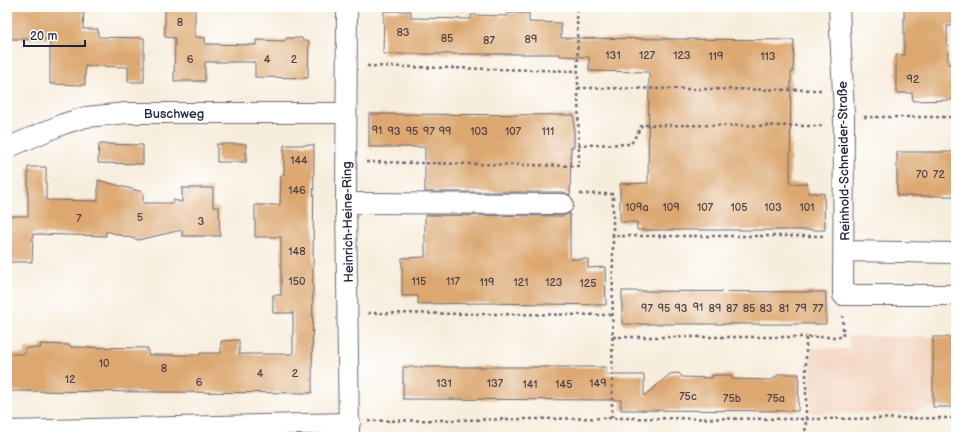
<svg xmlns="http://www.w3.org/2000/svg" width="963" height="444" font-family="'Balsamiq Sans',sans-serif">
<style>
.built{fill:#f3d4be}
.building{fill:#dca76f}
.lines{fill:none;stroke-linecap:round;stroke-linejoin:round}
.minor-casing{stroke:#6d6973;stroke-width:22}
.path{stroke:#6d6973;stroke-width:2.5;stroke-dasharray:3 3;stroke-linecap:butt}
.minor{stroke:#fff;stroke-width:20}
.labels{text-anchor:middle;stroke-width:4;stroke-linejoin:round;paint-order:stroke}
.number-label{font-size:11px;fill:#504348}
.street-label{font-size:13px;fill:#22223b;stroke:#fff}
</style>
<rect width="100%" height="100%" fill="#fff"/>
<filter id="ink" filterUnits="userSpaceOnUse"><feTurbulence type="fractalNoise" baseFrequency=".025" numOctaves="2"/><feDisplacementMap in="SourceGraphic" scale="8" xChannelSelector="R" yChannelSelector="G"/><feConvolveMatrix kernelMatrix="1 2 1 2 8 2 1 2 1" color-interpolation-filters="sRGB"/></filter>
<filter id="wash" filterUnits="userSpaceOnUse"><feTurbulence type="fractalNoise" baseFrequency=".012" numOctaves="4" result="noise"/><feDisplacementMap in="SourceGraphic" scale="16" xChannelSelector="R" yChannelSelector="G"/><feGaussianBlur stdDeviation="0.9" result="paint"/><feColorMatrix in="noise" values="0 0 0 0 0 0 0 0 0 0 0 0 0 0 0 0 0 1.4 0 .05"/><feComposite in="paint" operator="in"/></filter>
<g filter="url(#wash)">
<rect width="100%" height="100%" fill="#f7eddc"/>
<polygon class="built" points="849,336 956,337 956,407 933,407 912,413 811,413 811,348 849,349"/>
<g id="blocks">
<g class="building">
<polygon points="39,7 84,7 83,29 98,29 98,37 144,38 144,82 128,82 128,67 85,66 85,85 50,84 50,39 7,39 7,8"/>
<polygon points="165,7 195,7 195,37 205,38 205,44 256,45 256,40 284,41 287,38 302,38 303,41 309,41 308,78 255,77 255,62 205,62 205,81 174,81 175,38 165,37"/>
<polygon points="904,9 956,9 956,26 947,26 948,64 956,64 956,100 913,101 912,93 896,93 896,55 904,55"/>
<polygon points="384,11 411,11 411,18 471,19 471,15 507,16 507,13 529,13 529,22 561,23 561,38 794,40 793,72 791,72 790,184 807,183 808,193 824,193 825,230 637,230 637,222 620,222 620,184 648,183 649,72 589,71 589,57 560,56 560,54 383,54"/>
<polygon points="369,114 574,115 574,147 571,147 570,195 563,192 425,192 425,147 369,147"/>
<polygon points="99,144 143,145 143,164 98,163"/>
<rect x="217" y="144" width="29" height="18"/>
<polygon points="284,145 314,145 312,393 7,391 7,354 25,354 25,348 41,348 40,344 70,345 70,347 148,348 148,355 200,355 200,353 221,353 221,341 239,340 239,354 293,354 293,313 273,313 273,295 281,295 281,237 255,237 255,205 280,205 281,175 284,175"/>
<rect x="897" y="152" width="59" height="44"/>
<polygon points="28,167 46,167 46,200 98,201 98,180 143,192 143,203 173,203 173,200 182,202 182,188 213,188 213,207 219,207 220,236 182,236 182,230 138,240 106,231 106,236 33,234 32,262 7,262 7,216 28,216"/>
<polygon points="570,213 570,259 588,259 588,268 605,267 606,305 486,303 418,304 418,296 402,296 402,258 425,257 425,215 563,216"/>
<polygon points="622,291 826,292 826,324 622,324"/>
<rect x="933" y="337" width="23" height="70"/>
<polygon points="403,367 606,367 606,375 644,375 644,396 670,374 679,373 682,377 712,378 712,375 732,375 732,379 772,380 779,374 799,374 798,411 621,410 621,400 403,399"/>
</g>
</g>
</g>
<g filter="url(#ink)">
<use href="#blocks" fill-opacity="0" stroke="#6d6973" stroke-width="1"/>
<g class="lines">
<g class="minor-casing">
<g id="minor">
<polyline points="347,7 346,203 349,437"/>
<polyline points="839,7 844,116 843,295 956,295"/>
<polyline points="7,148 63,124 86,117 127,113 346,113"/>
<polyline points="346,203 563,204"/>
<polyline points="844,251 956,253"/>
<polyline points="7,431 350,423"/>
</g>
</g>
<g class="path">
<polyline points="367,66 578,71"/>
<polyline points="578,88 824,90"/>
<polyline points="864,117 956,117"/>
<polyline points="578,145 631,144 642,125 825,126"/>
<polyline points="366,162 579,166 577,7"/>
<polyline points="580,194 613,194 613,236 824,236"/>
<polyline points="368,313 613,315"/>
<polyline points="613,337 806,337"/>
<polyline points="612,418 613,236"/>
<polyline points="368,421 612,418 806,419 806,337 843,337 843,316"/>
<polyline points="805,437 806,419 956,418"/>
</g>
<use href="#minor" class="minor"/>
</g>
</g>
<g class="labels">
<g class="number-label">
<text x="180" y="26">8</text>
<text x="403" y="36">83</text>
<text x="447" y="42">85</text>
<text x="531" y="43">89</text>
<text x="489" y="44">87</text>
<text x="613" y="59">131</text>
<text x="647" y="59">127</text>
<text x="682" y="59">123</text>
<text x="716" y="60">119</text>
<text x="768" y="60">113</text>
<text x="190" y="63">6</text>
<text x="267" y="63">4</text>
<text x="294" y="63">2</text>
<text x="913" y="83">92</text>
<text x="377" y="134">91</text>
<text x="394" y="135">93</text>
<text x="412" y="135">95</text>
<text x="429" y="135">97</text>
<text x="445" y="135">99</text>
<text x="479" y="135">103</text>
<text x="513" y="135">107</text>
<text x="548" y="135">111</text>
<text x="299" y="164">144</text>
<text x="922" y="178">70</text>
<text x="939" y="178">72</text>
<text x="297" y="194">146</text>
<text x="637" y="211">109a</text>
<text x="671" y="211">109</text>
<text x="705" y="211">107</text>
<text x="739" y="211">105</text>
<text x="773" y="211">103</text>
<text x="807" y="211">101</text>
<text x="140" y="221">5</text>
<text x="79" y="222">7</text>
<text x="201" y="225">3</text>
<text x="297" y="255">148</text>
<text x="297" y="285">150</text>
<text x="419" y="285">115</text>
<text x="453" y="285">117</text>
<text x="487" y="286">119</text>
<text x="521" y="286">121</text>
<text x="554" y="286">123</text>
<text x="588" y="287">125</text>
<text x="698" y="311">91</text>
<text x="647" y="312">97</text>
<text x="664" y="312">95</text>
<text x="681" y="312">93</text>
<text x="715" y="312">89</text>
<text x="732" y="312">87</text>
<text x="749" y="312">85</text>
<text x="766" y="312">83</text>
<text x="784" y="312">81</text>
<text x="801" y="312">79</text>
<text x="818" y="312">77</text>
<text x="104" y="367">10</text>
<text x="164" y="372">8</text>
<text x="260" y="377">4</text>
<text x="295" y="377">2</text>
<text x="70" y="383">12</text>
<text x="199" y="386">6</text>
<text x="444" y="387">131</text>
<text x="495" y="387">137</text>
<text x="598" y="387">149</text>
<text x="530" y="388">141</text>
<text x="564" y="388">145</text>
<text x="688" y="400">75c</text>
<text x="732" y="402">75b</text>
<text x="776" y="402">75a</text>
</g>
<g class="street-label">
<text x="174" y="118">Buschweg</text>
<text transform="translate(843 161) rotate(-91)" y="5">Reinhold-Schneider-Straße</text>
<text transform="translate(347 222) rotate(-91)" y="5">Heinrich-Heine-Ring</text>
</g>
</g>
<rect width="963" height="444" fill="none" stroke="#fff" stroke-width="24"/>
<path d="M24 40v6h61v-6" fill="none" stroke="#22223b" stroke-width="2"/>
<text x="30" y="40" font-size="12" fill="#22223b" stroke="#ffffff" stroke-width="3" paint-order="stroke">20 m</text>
</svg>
